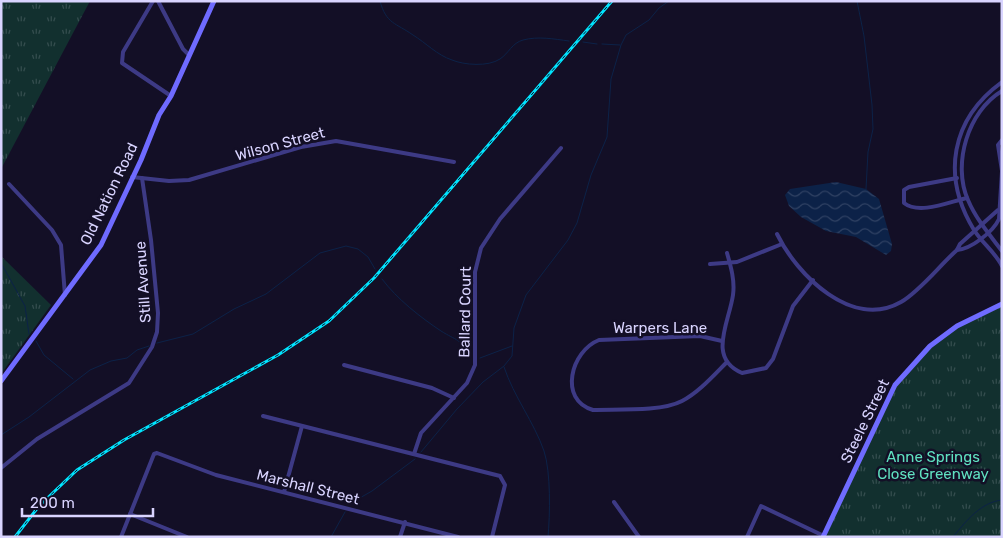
<svg xmlns="http://www.w3.org/2000/svg" width="1003" height="538" font-family="Rubik,sans-serif">
<style>
.park{fill:url(#park-tufts)}
.water{fill:url(#water-waves)}
.lines{fill:none;stroke-linecap:round;stroke-linejoin:round}
.stream{stroke:#0c2248;stroke-width:1}
.street{stroke:#3d3a85;stroke-width:4}
.secondary{stroke:#6f6bff;stroke-width:5}
.rail-casing{stroke:#00e5ff;stroke-width:3}
.rail{stroke:#130f26;stroke-width:1;stroke-dasharray:4;stroke-linecap:butt}
.labels{text-anchor:middle;stroke-width:5;stroke-linejoin:round;paint-order:stroke}
.street-label{font-size:15px;fill:#d9d4ff;stroke:#130f26}
.park-label{font-size:15px;fill:#5fe0c0;stroke:#130f26}
</style>
<defs>
<pattern id="park-tufts" width="24" height="20" patternUnits="userSpaceOnUse" patternTransform="scale(1.25)"><rect width="24" height="20" fill="#12302f"/><path d="M3 7l-1-3M5 7V3M7 7l1-3M15 17l-1-3M17 17v-4M19 17l1-3" fill="none" stroke="#344d4e"/></pattern>
<pattern id="water-waves" width="16" height="10" patternUnits="userSpaceOnUse" patternTransform="scale(1.25)"><rect width="16" height="10" fill="#0c2248"/><path d="M0 5q4-4 8 0t8 0" fill="none" stroke="#2f4163"/></pattern>
</defs>
<rect width="100%" height="100%" fill="#130f26"/>
<g class="park">
<polygon points="1,1 90,1 1,169"/>
<polygon points="1,256 51,305 1,374"/>
<polygon points="1002,304 1002,537 825,537 888,397 930,346 957,326"/>
</g>
<polygon class="water" points="836,182 866,189 879,199 892,244 891,251 886,255 856,237 826,231 801,217 789,206 785,195 790,189"/>
<g class="lines">
<g class="stream">
<path d="M380,1C386,24 396,23 413,35C426,43 437,55 452,60C464,65 488,67 500,59C509,53 512,43 523,40C538,36 554,39 569,41"/>
<polyline points="857,1 864,36 872,105 873,129 868,152 866,189"/>
<polyline points="583,42 597,44"/>
<polyline points="602,44 620,45"/>
<polyline points="1,263 25,306 29,334"/>
<path d="M382,279C397,299 420,317 441,331C457,341 460,338 470,356"/>
<polyline points="36,341 44,355 73,379"/>
<polyline points="157,343 193,334 234,309 266,294 320,253 346,246 358,249 368,257 375,269"/>
<polyline points="480,358 512,346"/>
<path d="M504,367C514,397 534,422 544,451C551,472 550,515 548,537"/>
<polyline points="1,435 29,417 90,370 111,361 127,358 137,350 149,346"/>
<polyline points="421,452 457,409 483,382 504,366 512,356 514,328 526,295 568,240 577,223 591,175 607,137 611,79 621,45 626,35 649,20 659,8 669,1"/>
<polyline points="351,503 372,491 415,459"/>
<polyline points="331,537 345,512"/>
<path d="M953,537C966,521 981,502 1002,500"/>
</g>
<g class="street">
<polyline points="153,1 123,52 122,63 171,96"/>
<polyline points="158,1 183,49 189,55"/>
<path d="M1002,82C951,119 941,176 974,230C982,243 995,252 1002,266"/>
<path d="M1002,91C968,111 952,164 968,200C976,219 989,234 1002,251"/>
<polyline points="132,177 169,181 189,180 301,147 336,141 454,162"/>
<path d="M957,178L909,187L904,190V203C919,215 949,202 967,198"/>
<polyline points="9,184 52,230 61,245 65,295"/>
<path d="M777,234C797,275 852,330 901,302C920,291 940,265 957,250L960,244L998,210"/>
<path d="M957,250C971,249 993,232 999,219L1002,171L998,145L1002,140"/>
<path d="M727,253C731,267 735,281 733,295C729,323 707,358 742,373L766,368L773,359L793,306L813,280"/>
<polyline points="710,264 737,262 782,244"/>
<path d="M722,341L700,336L599,340C571,351 558,400 593,410C617,409 661,412 682,401C699,392 713,376 727,362"/>
<polyline points="344,365 432,388 454,398"/>
<polyline points="263,416 500,476 505,485 492,537"/>
<polyline points="414,454 421,433 467,383 475,365 475,272 481,248 500,219 561,148"/>
<polyline points="1,468 37,439 129,383 152,347 157,332 158,313 151,240 142,178"/>
<polyline points="284,492 302,426"/>
<polyline points="614,502 639,537"/>
<polyline points="130,514 187,537"/>
<polyline points="121,537 154,454 157,453 216,475 458,537"/>
<polyline points="400,537 405,522"/>
<polyline points="747,537 761,506 824,536"/>
</g>
<g class="secondary">
<polyline points="1,381 101,245 141,160 159,115 171,96 214,1"/>
<polyline points="823,537 895,385 930,346 957,326 1002,304"/>
</g>
<g class="rail-casing">
<polyline id="rail" points="15,537 39,506 77,470 124,440 278,355 329,321 374,278 612,1"/>
</g>
<use href="#rail" class="rail"/>
</g>
<g class="labels">
<g class="street-label">
<text transform="translate(280 144) rotate(-15)" y="5">Wilson Street</text>
<text transform="translate(109 194) rotate(-64)" y="5">Old Nation Road</text>
<text transform="translate(143 282) rotate(-94)" y="5">Still Avenue</text>
<text transform="translate(465 312) rotate(-89)" y="5">Ballard Court</text>
<text x="660" y="333">Warpers Lane</text>
<text transform="translate(865 421) rotate(-64)" y="5">Steele Street</text>
<text transform="translate(308 487) rotate(14)" y="5">Marshall Street</text>
</g>
<g class="park-label">
<text x="933" y="462">Anne Springs<tspan x="933" dy="17">Close Greenway</tspan></text>
</g>
</g>
<rect width="1003" height="538" fill="none" stroke="#d9d4ff" stroke-width="5"/>
<path d="M22 508v8h131v-8" fill="none" stroke="#d9d4ff" stroke-width="2.5"/>
<text x="30" y="508" font-size="15" fill="#d9d4ff" stroke="#130f26" stroke-width="4" paint-order="stroke">200 m</text>
</svg>
